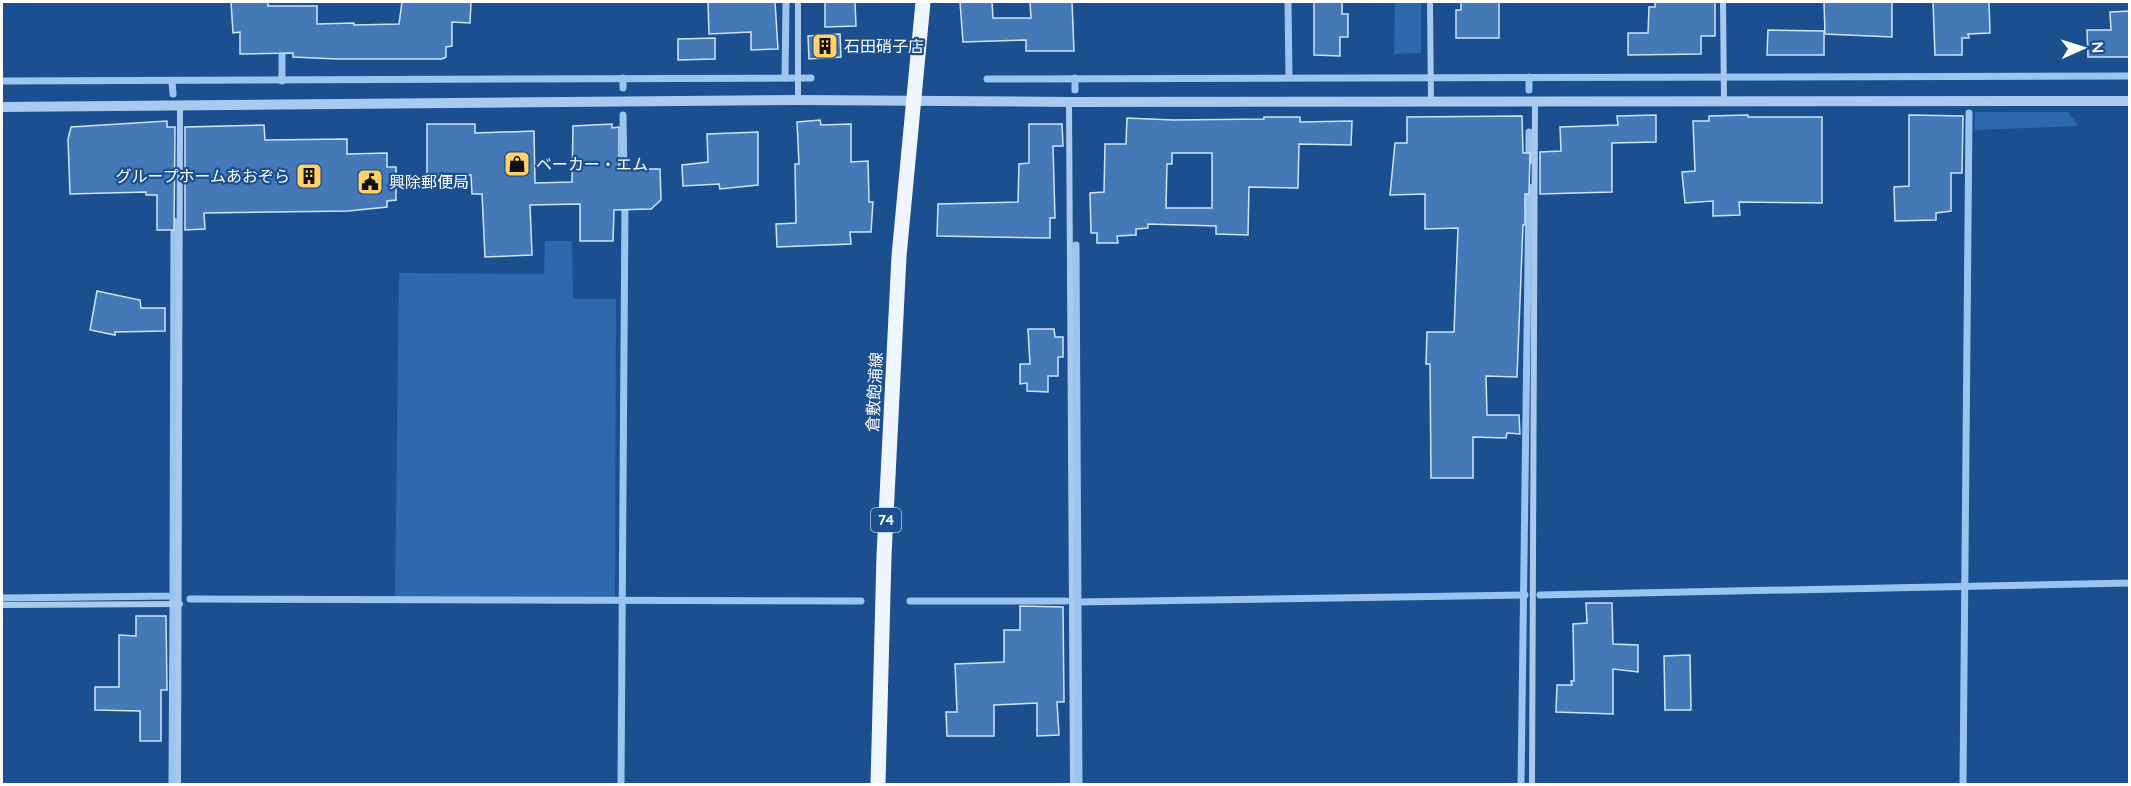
<svg xmlns="http://www.w3.org/2000/svg" width="2131" height="786" font-family="Quicksand,'Noto Sans JP',sans-serif">
<style>
.green{fill:#2e69ad}
.lines{fill:none;stroke-linecap:round;stroke-linejoin:round}
.stream{stroke:#9cc4f0;stroke-width:7}
.building{fill:#4478b7;stroke:#cfe3fa;stroke-width:1.5;fill-rule:evenodd}
.minor{stroke:#a9c9ee;stroke-width:6}
.tertiary{stroke:#a9c9ee;stroke-width:10}
.primary{stroke:#f0f6ff;stroke-width:15}
.labels{text-anchor:middle;stroke-width:4.5;stroke-linejoin:round;paint-order:stroke}
.shield{fill:#1b4f8f;stroke:#bbcadd;stroke-width:1.5}
.shield-label{font-size:15px;font-weight:bold;fill:#fff}
.poi-label{font-size:16px;fill:#fff;stroke:#1b4f8f;text-anchor:start}
.street-label{font-size:16px;fill:#fff;stroke:#1b4f8f}
</style>
<rect width="100%" height="100%" fill="#1b4f8f"/>
<g class="green">
<polygon points="1395,2 1421,2 1421,53 1394,54"/>
<polygon points="1975,112 2068,112 2078,126 1975,130"/>
<polygon points="545,241 572,241 573,299 616,299 615,597 395,596 399,273 544,274"/>
</g>
<g class="lines">
<g class="stream">
<polyline points="1288,2 1289,77"/>
<polyline points="282,46 282,81"/>
<polyline points="623,78 623,88"/>
<polyline points="785,78 786,2"/>
<polyline points="1075,78 1075,90"/>
<polyline points="987,79 2130,76"/>
<polyline points="2,81 811,78"/>
<polyline points="172,82 173,94"/>
<polyline points="1529,90 1529,77"/>
<polyline points="623,115 624,176"/>
<polyline points="1529,132 1529,161"/>
<polyline points="1076,245 1079,784"/>
<polyline points="1540,595 2130,583"/>
<polyline points="2,598 173,596 174,221"/>
<polyline points="190,599 861,601"/>
<polyline points="910,601 1066,601"/>
<polyline points="1078,602 1525,595"/>
<polyline points="172,784 173,599"/>
<polyline points="621,784 625,202"/>
<polyline points="1521,784 1529,187"/>
<polyline points="1963,784 1969,113"/>
</g>
</g>
<g class="building">
<polygon points="231,2 268,2 268,6 317,6 317,24 354,23 354,25 399,24 402,2 471,2 470,23 452,22 452,46 446,47 446,57 442,59 337,59 293,57 293,53 240,54 240,32 233,33"/>
<polygon points="708,2 775,2 778,49 751,50 751,32 709,34"/>
<polygon points="825,2 855,2 856,26 825,27"/>
<polygon points="960,2 992,2 993,18 1031,18 1030,2 1072,2 1074,51 1026,51 1026,40 963,42"/>
<polygon points="1314,2 1342,2 1342,14 1348,14 1348,37 1340,37 1340,56 1314,55"/>
<polygon points="1461,2 1499,2 1499,38 1456,38 1456,10 1461,10"/>
<polygon points="1655,2 1715,2 1715,36 1701,36 1701,54 1628,55 1628,33 1648,33 1649,7 1655,7"/>
<polygon points="1824,2 1892,2 1892,37 1825,34"/>
<polygon points="1933,2 1989,2 1990,33 1968,34 1969,38 1962,38 1962,55 1935,55"/>
<polygon points="2130,11 2130,57 2088,57 2087,30 2111,30 2110,12"/>
<polygon points="1768,30 1824,31 1824,55 1767,55"/>
<polygon points="840,34 841,57 809,59 808,36"/>
<polygon points="715,38 715,59 678,60 678,39"/>
<polygon points="1656,115 1656,142 1612,143 1612,192 1540,194 1540,152 1561,151 1560,127 1618,125 1617,116"/>
<polygon points="1748,115 1748,117 1822,117 1822,203 1739,202 1740,215 1713,216 1713,201 1685,203 1682,172 1695,171 1693,121 1709,121 1709,116"/>
<polygon points="1909,115 1963,116 1962,173 1951,173 1951,211 1936,213 1936,220 1895,221 1894,187 1909,186"/>
<polygon points="1522,116 1523,153 1530,153 1529,194 1525,194 1525,225 1523,225 1517,377 1486,376 1487,415 1519,415 1520,434 1507,433 1506,438 1473,437 1473,478 1431,478 1430,364 1426,364 1427,332 1454,332 1458,228 1425,229 1425,194 1390,195 1395,143 1407,143 1407,117"/>
<path d="M1264,117H1300V122L1352,121L1351,145L1299,144L1298,188L1249,187L1248,235L1216,234V226L1148,224V228L1136,229V235L1117,236L1118,243H1097V233H1091L1090,193L1104,192L1105,144H1126L1127,118L1173,120L1264,119ZM1172,153H1212V208H1166L1167,164H1172Z"/>
<polygon points="820,120 821,125 851,124 851,162 868,161 869,202 873,202 871,232 850,232 851,244 777,247 776,224 796,223 795,164 799,164 797,122"/>
<polygon points="167,121 167,127 175,127 174,230 157,230 157,195 146,195 146,192 70,194 68,139 71,127"/>
<polygon points="427,124 475,124 475,133 534,131 535,183 572,182 573,126 612,124 612,128 619,127 619,169 660,169 661,200 651,209 614,210 613,241 580,241 580,204 530,205 532,255 485,257 482,194 472,194 471,175 427,175"/>
<polygon points="1029,124 1062,124 1063,146 1053,146 1055,218 1050,218 1050,238 937,236 938,204 1018,202 1019,164 1029,163"/>
<polygon points="264,125 265,140 347,139 347,154 387,153 387,167 396,167 396,200 387,201 387,207 348,211 204,213 205,229 185,230 185,127"/>
<polygon points="758,132 758,185 720,189 719,184 683,186 682,165 708,162 707,134"/>
<polygon points="97,291 140,300 141,308 165,308 165,331 115,332 115,335 90,330"/>
<polygon points="1028,329 1054,329 1055,337 1063,337 1063,357 1058,357 1058,376 1048,376 1048,392 1027,391 1027,383 1020,384 1020,364 1030,364"/>
<polygon points="1586,603 1612,603 1613,644 1638,645 1638,672 1613,669 1613,714 1556,712 1557,685 1572,685 1571,681 1574,681 1573,624 1587,623"/>
<polygon points="1020,606 1063,607 1064,702 1057,702 1059,735 1037,736 1037,703 994,705 994,736 947,736 946,712 957,712 955,664 1004,662 1004,630 1020,630"/>
<polygon points="136,616 166,616 167,690 161,690 161,741 140,741 140,711 95,710 95,687 119,687 119,635 136,636"/>
<polygon points="1690,655 1691,710 1665,710 1664,656"/>
</g>
<g class="lines">
<g class="minor">
<polyline points="1430,2 1431,102"/>
<polyline points="1723,2 1724,101"/>
<polyline points="798,100 798,2"/>
<polyline points="1069,102 1073,784"/>
<polyline points="2,605 180,604"/>
<polyline points="178,784 180,107"/>
<polyline points="1532,784 1535,101"/>
</g>
<polyline class="tertiary" points="2,107 798,100 1069,102 2130,101"/>
<polyline class="primary" points="878,784 884,556 899,256 923,2"/>
</g>
<defs>
<g id="building-square" transform="scale(1.35)"><rect x="-9" y="-9" width="18" height="18" rx="4" fill="#ffd166" stroke="#1b4f8f"/><path d="M-4-6H4V6H1V3H-1V6H-4ZM-2.5-4.3h1.7v1.8h-1.7ZM.8-4.3h1.7v1.8H.8ZM-2.5-1h1.7V.8h-1.7ZM.8-1h1.7V.8H.8Z" fill="#111"/></g>
<g id="shop-square" transform="scale(1.35)"><rect x="-9" y="-9" width="18" height="18" rx="4" fill="#ffd166" stroke="#1b4f8f"/><path d="M-5-2.5h2.3a2.7 3.5 0 0 1 5.4 0H5L5.5 6h-11ZM-1.5-2.5h3a1.5 2.3 0 0 0-3 0Z" fill="#111"/></g>
<g id="civic-square" transform="scale(1.35)"><rect x="-9" y="-9" width="18" height="18" rx="4" fill="#ffd166" stroke="#1b4f8f"/><path d="M-.6-6.5H3V-4.5H.6V-3L4-1V1h2V6H-6V1h2V-1L-.6-3ZM-1.2 2.5V6h2.4V2.5Z" fill="#111"/></g>
</defs>
<g fill-rule="evenodd">
<use href="#building-square" x="825" y="46"/>
<use href="#shop-square" x="517" y="164"/>
<use href="#building-square" x="309" y="176"/>
<use href="#civic-square" x="370" y="182"/>
</g>
<g class="labels">
<rect class="shield" x="871" y="508" width="30" height="24" rx="4.5"/>
<g class="shield-label">
<text x="886" y="525">74</text>
</g>
<g class="poi-label">
<text x="844" y="52">石田硝子店</text>
<text x="536" y="170">ベーカー・エム</text>
<text x="290" y="182" text-anchor="end">グループホームあおぞら</text>
<text x="389" y="188">興除郵便局</text>
</g>
<g class="street-label">
<text transform="translate(874 392) rotate(-87)" y="6">倉敷飽浦線</text>
</g>
</g>
<rect width="2131" height="786" fill="none" stroke="#ffffff" stroke-width="6"/>
<g transform="translate(2083 48) rotate(87)" stroke="#1b4f8f" stroke-width="4.5" paint-order="stroke">
<path d="M0-4.5L10 22L0 15L-10 22Z" fill="#ffffff"/>
<text y="-9" font-size="16" font-weight="bold" text-anchor="middle" fill="#ffffff">N</text>
</g>
</svg>
